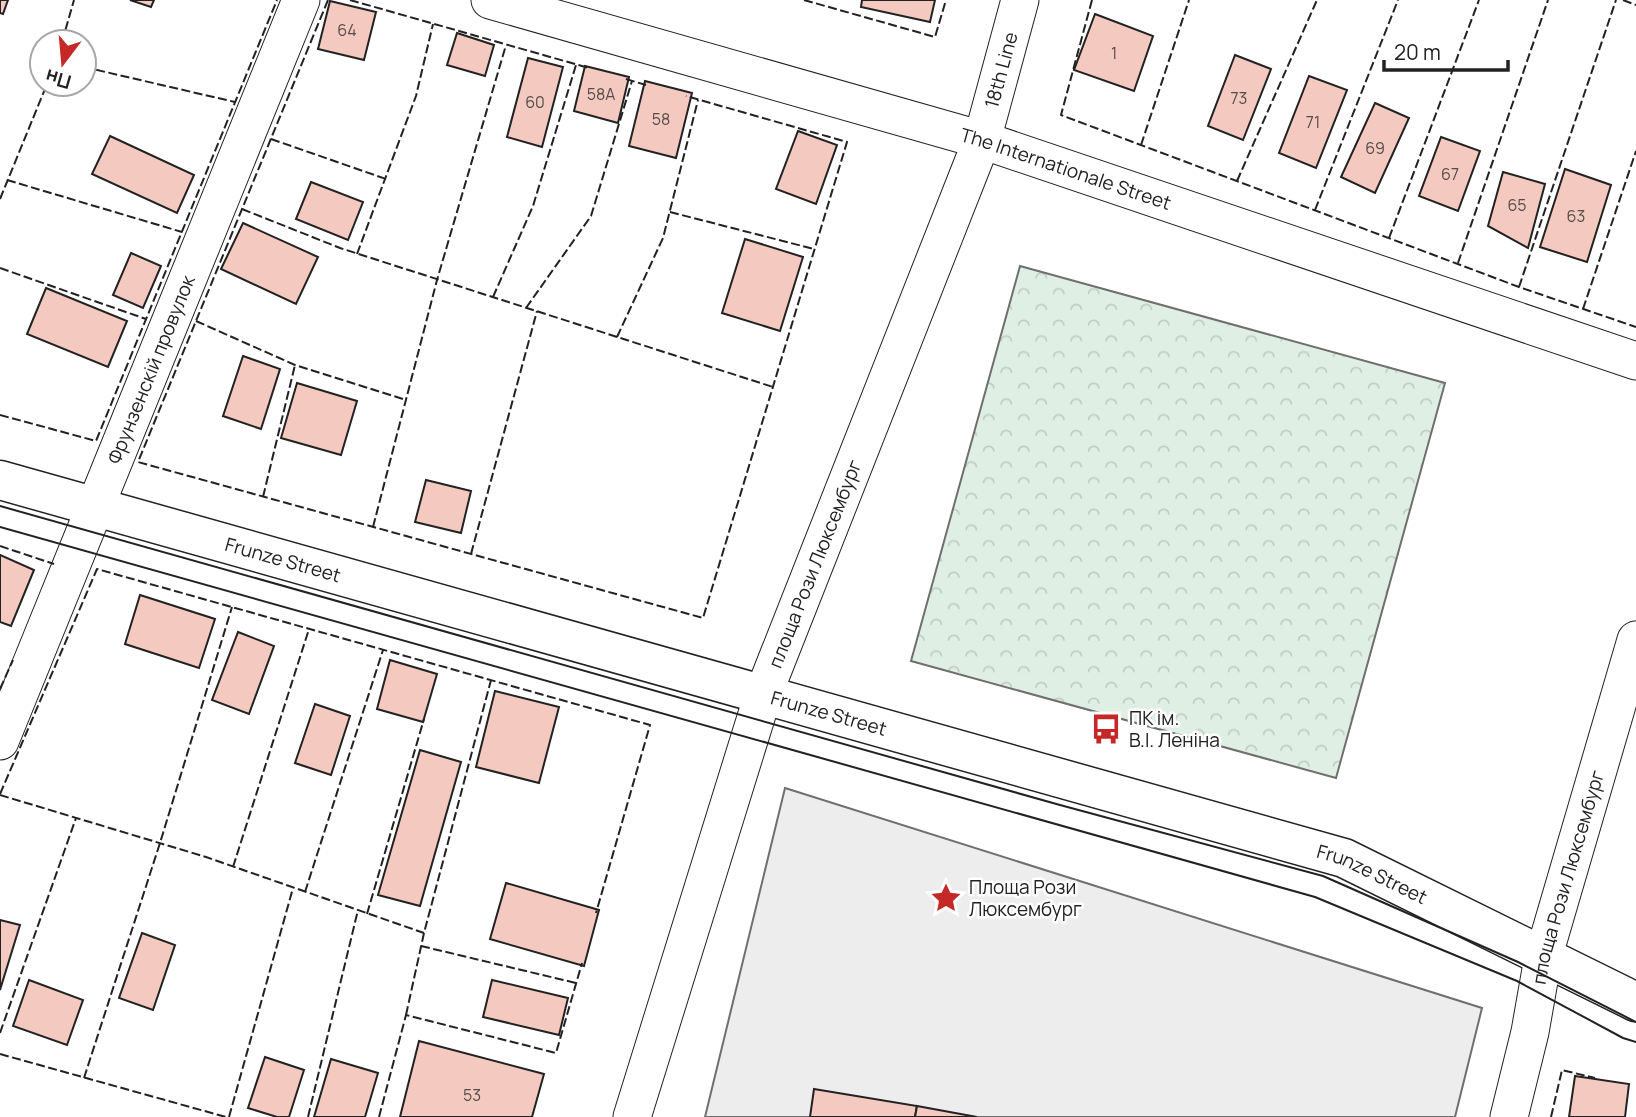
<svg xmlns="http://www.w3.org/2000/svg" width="1636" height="1117" font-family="Manrope,sans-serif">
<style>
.park{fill:url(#park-crowns);stroke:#6f6f6f;stroke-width:2}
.parking{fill:#ededed;stroke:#6f6f6f;stroke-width:2}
.building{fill:#f3c9c0;stroke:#222;stroke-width:2}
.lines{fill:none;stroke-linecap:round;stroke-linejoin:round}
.minor-casing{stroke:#222;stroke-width:39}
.tertiary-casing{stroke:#222;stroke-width:41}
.minor{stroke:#fff;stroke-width:37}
.tertiary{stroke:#fff;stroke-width:38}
.tram{stroke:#222;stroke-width:2}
.fence{stroke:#222;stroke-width:2;stroke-dasharray:9 3.5;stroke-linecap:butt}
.labels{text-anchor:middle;stroke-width:5;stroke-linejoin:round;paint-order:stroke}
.number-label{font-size:16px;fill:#564c4a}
.street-label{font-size:19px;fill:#222;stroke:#fff}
.poi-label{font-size:19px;fill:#222;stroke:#fff;text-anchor:start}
</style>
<defs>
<pattern id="park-crowns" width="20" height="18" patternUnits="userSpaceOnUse" patternTransform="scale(1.75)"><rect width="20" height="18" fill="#e0efe3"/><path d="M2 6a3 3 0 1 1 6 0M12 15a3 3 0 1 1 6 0" fill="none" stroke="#c0cdc2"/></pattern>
</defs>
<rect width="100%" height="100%" fill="#fff"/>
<polygon class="park" points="1020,266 1445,383 1336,778 911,661"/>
<polygon class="parking" points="785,788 1482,1008 1455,1117 705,1117"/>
<g class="building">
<polygon points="0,0 8,0 3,14 0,13"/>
<polygon points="130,0 154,0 151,7"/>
<polygon points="862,0 935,0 930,22 861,7"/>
<polygon points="330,1 376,12 364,60 318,49"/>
<polygon points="1095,14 1153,36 1134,91 1074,70"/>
<polygon points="457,33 494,45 485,76 447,65"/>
<polygon points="1235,55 1271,69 1243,140 1208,126"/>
<polygon points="528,58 563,67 542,147 507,137"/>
<polygon points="585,66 629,77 618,123 574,111"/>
<polygon points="1309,76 1347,90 1316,168 1279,153"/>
<polygon points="645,81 692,93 676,158 629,146"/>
<polygon points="1375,103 1409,118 1375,193 1341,177"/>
<polygon points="798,131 837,145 816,204 776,189"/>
<polygon points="110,136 194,175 177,213 92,174"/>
<polygon points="1441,137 1480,151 1458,211 1419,196"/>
<polygon points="1565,169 1611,185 1587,262 1540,247"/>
<polygon points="1503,172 1545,184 1528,248 1488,226"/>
<polygon points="311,182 363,202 348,240 296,219"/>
<polygon points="243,223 318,257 296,304 221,269"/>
<polygon points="745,239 803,257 780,331 722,313"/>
<polygon points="131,253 161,266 143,308 113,295"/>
<polygon points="46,288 127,321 108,367 27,334"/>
<polygon points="243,356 280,369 261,429 223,416"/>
<polygon points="297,383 357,401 341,455 281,438"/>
<polygon points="426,480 471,491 461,533 415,522"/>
<polygon points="0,555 34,570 11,626 0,622"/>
<polygon points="140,595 215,619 199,668 125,644"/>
<polygon points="238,632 274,646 249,714 212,700"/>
<polygon points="390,660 437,674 423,722 377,709"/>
<polygon points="495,691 559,707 539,783 476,767"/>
<polygon points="315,704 350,716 331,775 295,763"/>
<polygon points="420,750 461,762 420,906 378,895"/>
<polygon points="506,883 599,910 584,966 490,939"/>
<polygon points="0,920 20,925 0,990"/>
<polygon points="142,933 175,945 153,1010 119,998"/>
<polygon points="29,980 83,1000 67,1045 13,1026"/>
<polygon points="492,980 568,998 559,1035 483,1017"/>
<polygon points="419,1041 544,1074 532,1117 400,1117"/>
<polygon points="265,1057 304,1070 289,1117 277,1117 248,1108"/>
<polygon points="331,1059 378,1073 365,1117 314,1117"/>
<polygon points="1575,1076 1629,1084 1625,1117 1569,1117"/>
<polygon points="814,1089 917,1106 915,1117 810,1117"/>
<polygon points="917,1106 977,1117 915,1117"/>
</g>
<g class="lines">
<g class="minor-casing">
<g id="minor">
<path id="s1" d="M490,0L982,140L1636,361"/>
<path id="s2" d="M0,741L301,0"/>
<path id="s3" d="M632,1117L763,695L982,140L1020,0"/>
<path id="s4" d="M1509,1117L1530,1032L1543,958L1636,640"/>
</g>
</g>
<g class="tertiary-casing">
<g id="tertiary">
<path id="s5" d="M0,480L1344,858L1636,1002"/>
</g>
</g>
<use href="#minor" class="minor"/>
<use href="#tertiary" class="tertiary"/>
<g class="tram">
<polyline points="0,506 1060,805 1323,876 1518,962 1636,1022"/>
<polyline points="0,527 1315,897 1517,981 1623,1038 1636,1042"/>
</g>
<g class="fence">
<polyline points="328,0 138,462 703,618 847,142 686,96"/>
<polyline points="350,0 589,68"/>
<polyline points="804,0 935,37 946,0"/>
<polyline points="1092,0 1061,115 1519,287 1636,327"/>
<polyline points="1623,0 1636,5"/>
<polyline points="62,42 74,0"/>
<polyline points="84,67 235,102"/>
<polyline points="626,79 646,85"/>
<polyline points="271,139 386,179"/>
<polyline points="1141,145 1189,0"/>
<polyline points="7,180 182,232"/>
<polyline points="1237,181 1317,0"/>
<polyline points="0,199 47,84"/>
<polyline points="242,209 340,248 773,387"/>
<polyline points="1315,210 1398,0"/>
<polyline points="670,212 814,249"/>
<polyline points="1389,238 1479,0"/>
<polyline points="357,254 416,96 433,24"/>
<polyline points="1458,263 1548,0"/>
<polyline points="0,268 146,319"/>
<polyline points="1519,287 1616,0"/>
<polyline points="493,297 533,206 576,65"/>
<polyline points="526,308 591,216 632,81"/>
<polyline points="1583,309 1636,151"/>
<polyline points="196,321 295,365 406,400"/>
<polyline points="617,337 663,238 698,100"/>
<polyline points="0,415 96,441 277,0"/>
<polyline points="263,497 295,365"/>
<polyline points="373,527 437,280 506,45"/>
<polyline points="0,546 54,564"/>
<polyline points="471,554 537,311"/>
<polyline points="0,689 13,660"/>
<polyline points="0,794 97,569 650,725 596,913"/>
<polyline points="0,795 206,857 424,933"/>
<polyline points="233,867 309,629"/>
<polyline points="305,892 383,650"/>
<polyline points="367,914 424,719"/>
<polyline points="421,946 576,983"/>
<polyline points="406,1015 424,933 491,680"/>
<polyline points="0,1033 76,818"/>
<polyline points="0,1054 226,1117"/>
<polyline points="84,1078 160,843 232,607"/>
<polyline points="229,1117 293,888"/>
<polyline points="308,1117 358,910"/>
<polyline points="379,1117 406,1015 556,1053 582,963"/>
<polyline points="1551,1117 1562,1070 1595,1078"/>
</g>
</g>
<defs>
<g id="bus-bare" transform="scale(2.415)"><path d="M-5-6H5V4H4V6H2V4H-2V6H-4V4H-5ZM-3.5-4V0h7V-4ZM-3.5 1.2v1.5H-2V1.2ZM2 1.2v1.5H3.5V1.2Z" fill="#c62828" stroke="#fff" stroke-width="2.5" paint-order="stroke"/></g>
<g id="sight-bare" transform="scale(2.415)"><path d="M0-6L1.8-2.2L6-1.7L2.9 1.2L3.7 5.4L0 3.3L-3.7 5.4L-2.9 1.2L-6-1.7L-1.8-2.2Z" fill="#c62828" stroke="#fff" stroke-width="2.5" paint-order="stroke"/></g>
</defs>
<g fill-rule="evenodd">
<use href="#bus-bare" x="1106" y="729"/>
<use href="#sight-bare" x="946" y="898"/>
</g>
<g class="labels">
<g class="number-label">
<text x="347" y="36">64</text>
<text x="1114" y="59">1</text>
<text x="601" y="100">58А</text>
<text x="1239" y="104">73</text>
<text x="535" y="108">60</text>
<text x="661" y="125">58</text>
<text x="1313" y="128">71</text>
<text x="1375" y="154">69</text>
<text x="1450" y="180">67</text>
<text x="1517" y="211">65</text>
<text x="1576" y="222">63</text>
<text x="472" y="1101">53</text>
</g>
<g class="street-label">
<text dy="7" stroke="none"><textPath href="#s3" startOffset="1111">18th Line</textPath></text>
<text dy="7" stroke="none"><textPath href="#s1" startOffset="600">The Internationale Street</textPath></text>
<text dy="7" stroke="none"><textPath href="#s2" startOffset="401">Фрунзенскій провулок</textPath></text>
<text dy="7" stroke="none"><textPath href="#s5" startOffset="294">Frunze Street</textPath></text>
<text dy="7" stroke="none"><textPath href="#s3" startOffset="583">площа Рози Люксембург</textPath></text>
<text dy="7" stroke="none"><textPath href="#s5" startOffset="861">Frunze Street</textPath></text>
<text dy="7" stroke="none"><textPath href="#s5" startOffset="1428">Frunze Street</textPath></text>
<text dy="7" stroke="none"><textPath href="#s4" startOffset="247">площа Рози Люксембург</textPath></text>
</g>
<g class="poi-label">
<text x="1129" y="725">ПК ім.<tspan x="1129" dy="22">В.І. Леніна</tspan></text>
<text x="969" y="894">Площа Рози<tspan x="969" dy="22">Люксембург</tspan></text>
</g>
</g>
<g transform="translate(63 63) rotate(196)"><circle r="33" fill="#ffffff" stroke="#a7a7a7" stroke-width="2"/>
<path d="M0-5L12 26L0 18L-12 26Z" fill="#c62828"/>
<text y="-10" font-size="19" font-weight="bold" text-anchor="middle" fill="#222222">Пн</text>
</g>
<path d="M1384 60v10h124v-10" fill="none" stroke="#222222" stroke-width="3.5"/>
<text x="1394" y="60" font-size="21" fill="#222222" stroke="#ffffff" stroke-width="5" paint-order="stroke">20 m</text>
</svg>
